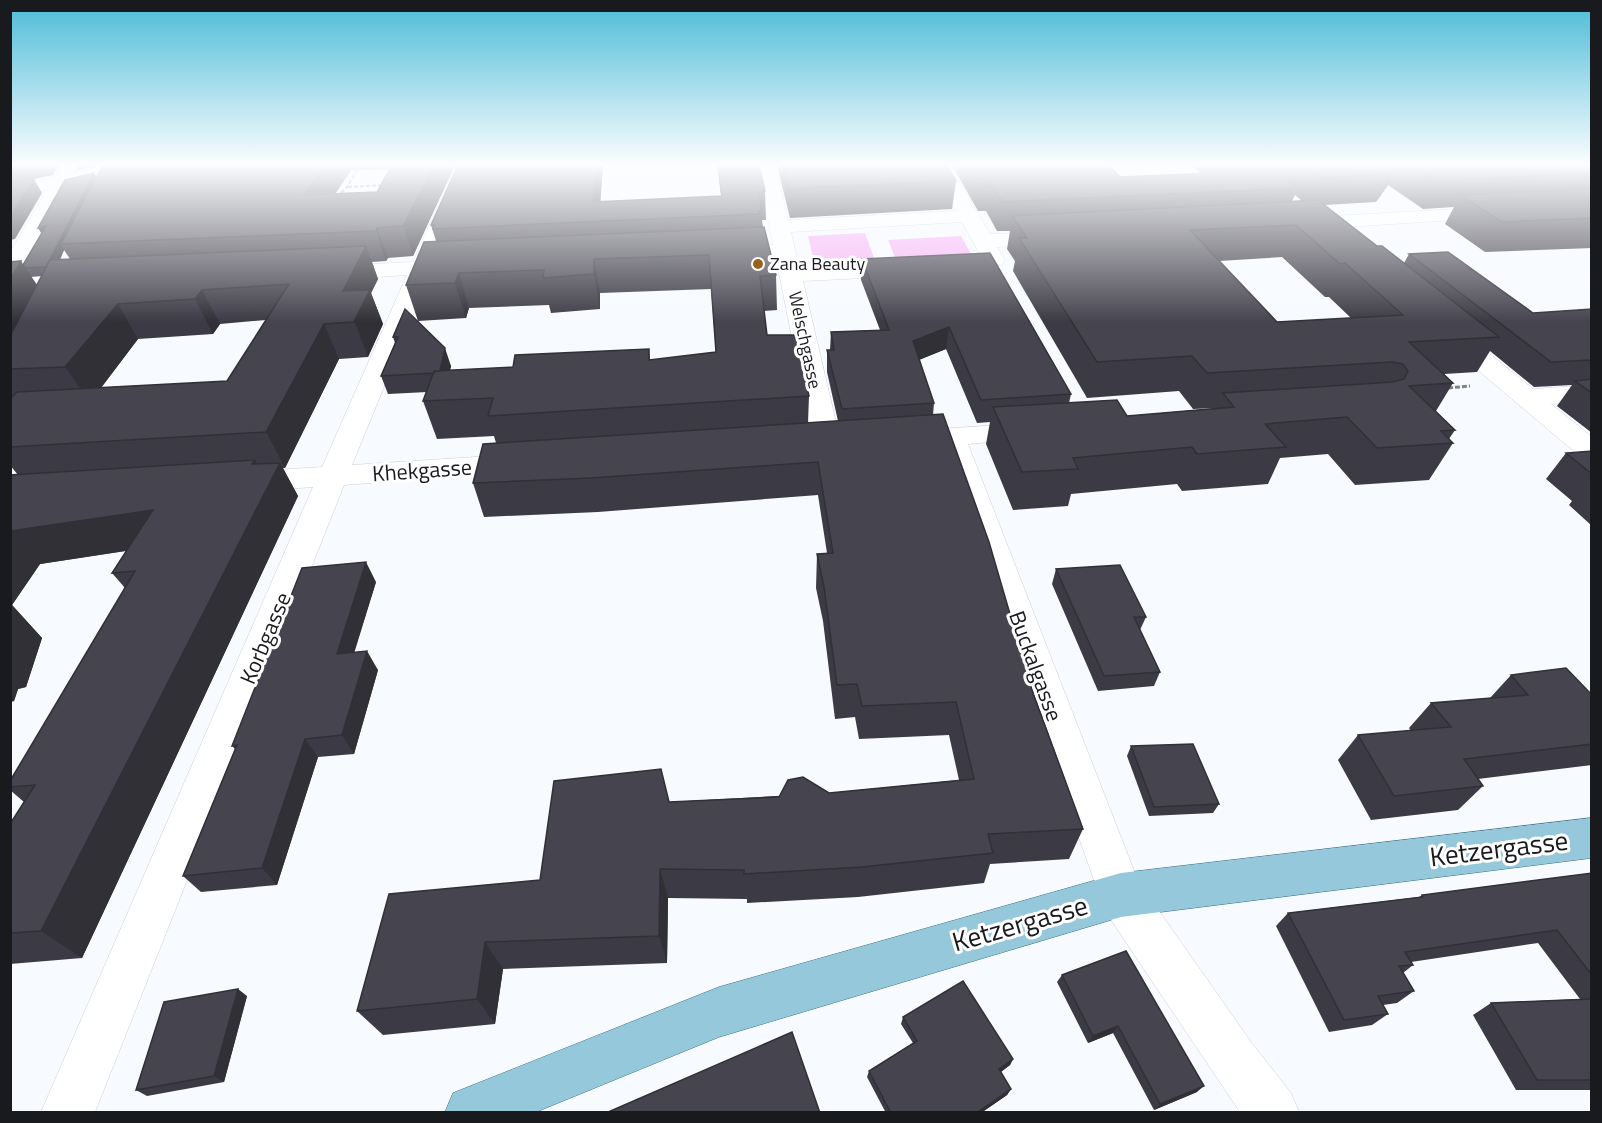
<svg xmlns="http://www.w3.org/2000/svg" width="1602" height="1123" font-family="'Titillium Web',sans-serif">
<style>
.green{fill:#f8b2f7}
.lines{fill:none;stroke-linecap:round;stroke-linejoin:round}
.minor-casing{stroke:#cad1dc;stroke-width:1}
.major-casing{stroke:#3b7388;stroke-width:1}
.path-far1{stroke:#808287;stroke-width:2;stroke-dasharray:4 2;stroke-linecap:butt}
.path{stroke:#808287;stroke-width:3;stroke-dasharray:5 2;stroke-linecap:butt}
.minor{fill:#fff;fill-rule:evenodd}
.major{fill:#95c8da;fill-rule:evenodd}
.wall{fill:#3c3a44;fill-rule:evenodd}
.shaded-wall{fill:#313037}
.building{fill:#46444f;stroke:#313037;stroke-width:1.5;fill-rule:evenodd}
.poi-dot{fill:#98641a;stroke:#fff;stroke-width:2}
.labels{text-anchor:middle;stroke-width:6;stroke-linejoin:round;paint-order:stroke}
.far-poi-label{font-size:18px;fill:#181a1e;stroke:#fff;text-anchor:start}
.far-street-label{font-size:18px;fill:#181a1e;stroke:#fff}
.street-label{font-size:22px;fill:#181a1e;stroke:#fff}
.near-street-label{font-size:27px;fill:#181a1e;stroke:#fff}
</style>
<rect width="100%" height="100%" fill="#f7faff"/>
<g class="green">
<polygon points="865,233 874,258 814,261 808,236"/>
<polygon points="961,236 972,256 896,260 888,240"/>
</g>
<g class="lines">
<g class="minor-casing">
<g id="minor">
<polygon points="62,165 74,165 77,169 75,173 113,165 149,165 146,169 68,186 21,272 18,277 10,279 10,252 47,190 10,198 10,186 54,177"/>
<polygon points="456,165 474,165 435,261 448,262 451,267 448,272 430,274 352,465 521,454 531,456 536,463 531,470 521,472 344,485 95,1112 41,1112 313,487 243,492 232,489 228,482 232,475 243,472 322,467 407,275 330,280 322,278 319,273 322,268 330,266 413,262"/>
<polygon points="757,165 775,165 788,220 956,211 931,165 949,165 990,234 1053,232 1060,234 1063,238 1060,242 1053,244 997,247 1005,260 1002,265 994,267 986,265 962,222 791,232 799,268 906,262 914,264 917,269 914,274 906,276 803,281 841,444 837,450 827,453 817,450 813,444 776,258 725,260 717,259 714,254 717,249 725,248 773,245"/>
<polygon points="1494,207 1501,209 1504,213 1501,217 1299,230 1292,228 1289,224 1292,220 1299,218"/>
<polygon points="1450,327 1459,329 1533,389 1592,385 1592,401 1551,404 1592,437 1592,461 1582,458 1441,339 1438,334 1441,329"/>
<polygon points="1032,423 1042,425 1046,431 1042,437 968,444 1138,881 1251,1042 1291,1093 1299,1112 1240,1112 1105,911 940,446 907,449 897,446 893,440 897,434 907,431"/>
</g>
</g>
<g class="major-casing">
<polygon id="major" points="1592,818 1592,858 1121,917 719,1037 536,1112 445,1112 453,1093 719,987 1121,873"/>
</g>
<g class="path-far1">
<polyline points="348,187 385,185"/>
<polyline points="337,197 347,187 360,165"/>
</g>
<polyline class="path" points="1448,388 1470,386"/>
<use href="#minor" class="minor"/>
<use href="#major" class="major"/>
</g>
<g class="wall">
<path d="M103,165H455L413,256L388,258L386,261L372,262L378,279L371,293L383,324L368,357L339,359L285,468H283L298,496L82,958L10,964V824L24,802L10,790V781L125,588L112,573L126,551L40,564L12,605L42,638L26,687L18,689L14,701L10,702V475H18L10,465V262L23,265L94,173L96,177ZM390,169L377,192L335,194L351,170ZM64,250L70,259L60,260ZM42,276L37,285L31,277ZM266,320L227,381L101,388L138,339L213,334L220,324Z"/>
<path d="M603,165L600,202L721,196L717,165H759L765,191L766,220H762L763,227L776,275L777,310L764,311L767,335L809,396L808,423L838,421L827,372V350H830L831,332L880,330L861,280L862,259L1071,394L1069,403L1127,416L1217,408L1193,409L1179,391L1087,398L1013,271L1015,261L1007,249L1010,231H997L986,211H978L952,165H1109L1120,177L1200,173L1191,165H1592V248L1485,252L1445,224L1454,207L1423,209L1388,185L1376,202L1325,205L1377,246L1404,263L1409,254L1533,313L1592,309V433L1557,406L1572,385L1534,387L1490,351L1477,372L1444,374L1453,383L1436,411L1455,430L1449,439L1453,443L1429,480L1355,485L1328,454L1280,458L1268,484L1182,491L1177,484L1071,494L1068,506L1013,510L986,444L990,422L977,423L946,349L919,360L934,403L933,415L1083,829L1069,859L990,864L984,883L858,897L747,903V899L668,898L667,963L503,969L495,1024L383,1035L357,1011L540,880L669,802L829,793L959,780L949,735L859,739L855,717L835,719L823,621L816,588L817,554L827,553L818,495L598,512L484,517L473,483L496,443L494,436L437,439L423,401L427,392L388,394L381,376L395,343L393,337L405,309L451,366L450,370L513,367L649,349L650,360L716,352L711,289L600,293V309L551,313L549,305L469,308L466,318L418,321L406,285L436,241L431,225ZM1295,195L1302,201H1292ZM1282,257L1325,297H1329L1351,318L1277,322L1219,261Z"/>
<polygon points="777,165 947,165 956,181 952,209 790,218"/>
<polygon points="1592,451 1592,526 1569,505 1572,501 1546,479 1566,453"/>
<polygon points="1056,569 1146,617 1140,630 1160,672 1154,686 1098,691 1052,584"/>
<polygon points="376,582 354,652 378,670 354,754 318,757 277,885 201,892 183,876 235,749 232,746"/>
<polygon points="1511,675 1592,695 1592,765 1478,779 1483,786 1458,810 1371,820 1338,760 1358,735 1411,731 1409,728 1431,703 1490,698"/>
<polygon points="1131,746 1219,804 1213,813 1149,816 1127,756"/>
<polygon points="1592,873 1592,1090 1516,1090 1473,1015 1491,1003 1580,999 1538,943 1411,962 1413,965 1403,973 1414,991 1397,1003 1383,1005 1388,1014 1372,1025 1329,1032 1276,926 1288,913 1419,897 1422,895"/>
<polygon points="1062,975 1197,1092 1154,1110 1113,1033 1088,1043 1057,982"/>
<polygon points="247,996 224,1082 147,1096 136,1090"/>
<polygon points="903,1017 1013,1059 1010,1065 1001,1072 1011,1089 1007,1095 981,1113 886,1113 867,1077 869,1071 913,1043 901,1024"/>
</g>
<g class="shaded-wall">
<polygon points="27,165 59,165 53,175 10,184 10,169"/>
<polygon points="76,165 100,165 79,170"/>
<polygon points="325,165 349,165 351,170 315,224 304,195"/>
<polygon points="434,165 455,165 413,256 403,226"/>
<polygon points="597,165 603,165 599,221 593,202"/>
<polygon points="1396,165 1398,165 1388,185 1376,202 1389,174"/>
<polygon points="94,173 99,181 61,244 64,250 52,276 46,267"/>
<polygon points="34,179 42,193 15,239 10,240 10,217"/>
<polygon points="46,226 43,236 38,228"/>
<polygon points="377,228 388,258 386,261 376,231"/>
<polygon points="366,246 378,279 371,293 383,324 368,357 343,291"/>
<polygon points="594,259 600,293 600,309 594,274"/>
<polygon points="21,261 43,294 10,358 10,280"/>
<polygon points="459,273 469,308 466,318 455,283"/>
<polygon points="202,290 220,324 213,334 195,299"/>
<polygon points="118,304 138,339 90,402 65,367"/>
<polygon points="324,324 339,359 285,468 266,432"/>
<polygon points="949,327 946,349 911,363 913,341"/>
<polygon points="445,348 451,366 446,391 440,373"/>
<polygon points="255,460 269,485 280,463 298,496 82,958 41,931"/>
<polygon points="153,510 176,543 40,564 12,605 42,638 26,687 18,689 14,701 10,702 10,532 11,531"/>
<polygon points="366,562 376,582 348,673 337,654"/>
<polygon points="367,651 378,670 354,754 342,735"/>
<polygon points="305,739 318,757 277,885 262,868"/>
<polygon points="660,869 668,898 667,963 659,936"/>
<polygon points="485,942 503,969 495,1024 477,999"/>
<polygon points="238,989 247,996 224,1082 214,1076"/>
<polygon points="1118,1026 1113,1033 1088,1043 1093,1036"/>
<polygon points="1013,1059 1010,1065 995,1076 999,1069"/>
<polygon points="1204,1086 1197,1092 1154,1110 1160,1104"/>
<polygon points="1011,1089 1007,1095 981,1113 976,1113"/>
</g>
<g class="building">
<polygon points="10,165 27,165 10,169"/>
<polygon points="103,165 325,165 304,195 377,192 392,165 434,165 403,226 377,228 376,231 61,244"/>
<polygon points="458,165 597,165 593,202 722,196 718,165 759,165 765,191 759,192 762,211 759,211 760,214 433,229 434,225 431,225"/>
<polygon points="783,165 947,165 956,181 789,189"/>
<polygon points="971,165 1109,165 1120,177 1238,172 1230,165 1274,165 1292,179 1287,180 1298,188 1002,202 990,182 982,183"/>
<polygon points="1304,165 1396,165 1389,174 1321,178"/>
<polygon points="1413,165 1592,165 1592,173 1437,181"/>
<polygon points="94,173 46,267 26,268 23,265 46,226 38,228 65,180"/>
<polygon points="34,179 10,217 10,184"/>
<polygon points="1592,189 1592,218 1502,222 1460,195"/>
<path d="M1318,200L1377,246H1382L1499,337L1409,342L1453,383L1409,386L1455,430L1441,431L1453,443L1377,448L1347,417L1265,424L1286,447L1197,454L1192,447L1073,458L1078,469L1022,472L993,407L1117,400L1127,416L1234,407L1223,393L1392,382L1404,379L1408,371L1403,364L1392,362L1207,373L1192,356L1097,362L1019,238H1027L1012,216ZM1296,225L1340,264L1345,263L1403,315L1277,322L1190,230Z"/>
<polygon points="764,227 776,275 760,276 767,335 796,335 809,396 488,416 493,398 423,401 434,371 513,367 515,355 649,349 649,360 716,352 709,255 594,259 594,274 543,278 544,270 459,273 455,283 406,285 424,242"/>
<polygon points="366,246 343,291 370,290 354,322 324,324 266,432 10,447 10,399 17,392 227,381 289,284 202,290 195,299 118,304 65,367 10,369 10,336 50,260"/>
<polygon points="1448,252 1533,313 1592,309 1592,360 1551,362 1409,254"/>
<polygon points="990,253 1071,394 981,400 949,327 913,341 934,403 842,409 827,350 834,350 831,332 889,330 862,259"/>
<polygon points="21,261 10,280 10,262"/>
<polygon points="405,309 445,348 440,371 434,371 434,373 381,376 398,337 393,337"/>
<polygon points="1592,379 1592,393 1575,381"/>
<polygon points="943,414 989,542 1033,693 1083,829 988,834 993,853 862,867 744,874 744,870 660,869 659,936 485,942 477,999 357,1011 389,894 540,880 554,781 661,769 669,802 779,797 788,780 803,777 829,793 974,779 956,702 862,706 857,684 837,685 824,587 817,554 833,553 818,462 591,478 473,483 483,444"/>
<polygon points="1592,451 1592,474 1566,453"/>
<polygon points="255,460 252,464 280,463 41,931 10,933 10,824 35,785 10,787 10,781 135,571 112,573 153,510 11,531 10,532 10,475"/>
<polygon points="366,562 337,654 367,651 342,735 305,739 262,868 183,876 237,745 232,746 302,568"/>
<polygon points="1120,565 1146,617 1134,617 1160,672 1104,676 1056,569"/>
<polygon points="1566,668 1592,695 1592,744 1464,759 1483,786 1394,796 1358,735 1451,727 1431,703 1528,695 1511,675"/>
<polygon points="1193,744 1219,804 1154,807 1131,746"/>
<polygon points="1592,873 1592,975 1557,930 1405,952 1413,965 1399,966 1414,991 1378,996 1388,1014 1344,1020 1288,913 1423,897 1422,895"/>
<polygon points="1126,951 1204,1086 1160,1104 1118,1026 1093,1036 1062,975"/>
<polygon points="963,981 1013,1059 999,1069 1011,1089 976,1113 891,1113 869,1071 917,1041 903,1017"/>
<polygon points="238,989 214,1076 136,1090 164,1002"/>
<polygon points="1592,999 1592,1080 1537,1080 1491,1003"/>
<polygon points="792,1032 820,1113 606,1113"/>
</g>
<linearGradient id="sky" x2="0" y2="1"><stop stop-color="#4bbbd7"/><stop offset="0.51" stop-color="#fbfdff"/><stop offset="1" stop-color="#fbfdff" stop-opacity="0"/></linearGradient>
<rect width="1602" height="322" fill="url(#sky)"/>
<circle class="poi-dot" cx="758" cy="264" r="6"/>
<g class="labels">
<g class="far-poi-label">
<text x="770" y="270">Zana Beauty</text>
</g>
<g class="far-street-label">
<text transform="translate(805 340) rotate(78)" y="6">Welschgasse</text>
</g>
<g class="street-label">
<text transform="translate(422 470) rotate(-4)" y="8">Khekgasse</text>
<text transform="translate(265 638) rotate(-67)" y="8">Korbgasse</text>
<text transform="translate(1036 666) rotate(70)" y="8">Buckalgasse</text>
</g>
<g class="near-street-label">
<text transform="translate(1499 849) rotate(-7)" y="9">Ketzergasse</text>
<text transform="translate(1020 924) rotate(-16)" y="9">Ketzergasse</text>
</g>
</g>
<rect width="1602" height="1123" fill="none" stroke="#181a1e" stroke-width="24"/>
</svg>
